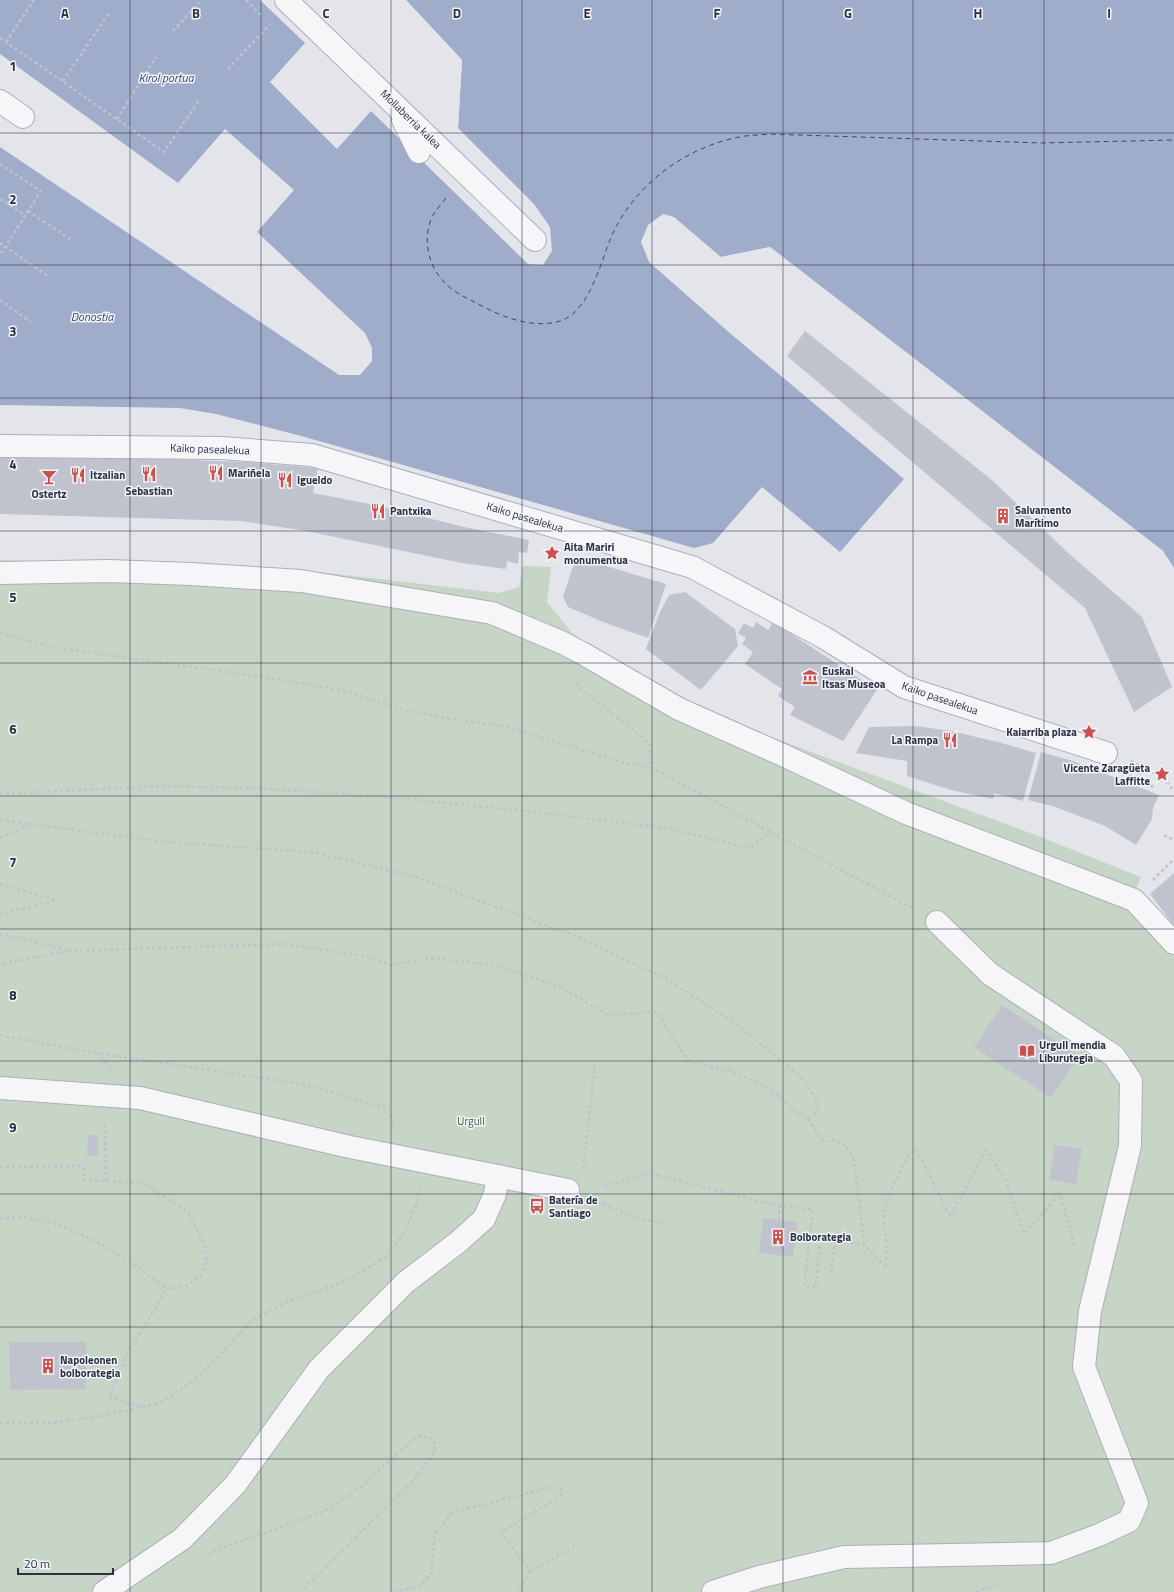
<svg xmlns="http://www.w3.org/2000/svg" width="1174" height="1592" font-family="'Titillium Web',sans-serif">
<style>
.green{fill:#c6d5c5}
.water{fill:#9facca}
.pier{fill:#e3e5eb}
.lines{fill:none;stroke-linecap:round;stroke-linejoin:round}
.ferry{stroke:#364776;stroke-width:1;stroke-dasharray:5 4;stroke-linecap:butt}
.building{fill:#c0c3ce}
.minor-casing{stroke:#acafb9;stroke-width:24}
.path{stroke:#c1c3ca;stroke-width:2.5;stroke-dasharray:3 3;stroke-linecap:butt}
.minor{stroke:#f6f6f9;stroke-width:22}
.grid{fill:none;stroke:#2b3043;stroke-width:1;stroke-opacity:0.55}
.labels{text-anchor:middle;stroke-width:3;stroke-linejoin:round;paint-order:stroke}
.street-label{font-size:11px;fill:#2b3043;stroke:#f3f4f8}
.poi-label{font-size:11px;font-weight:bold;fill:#2b3043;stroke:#f3f4f8;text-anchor:start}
.park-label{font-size:11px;fill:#395e39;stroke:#f3f4f8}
.water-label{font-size:12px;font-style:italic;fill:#364776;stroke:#f3f4f8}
.grid-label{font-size:13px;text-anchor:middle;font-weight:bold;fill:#2b3043;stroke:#f3f4f8;stroke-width:3;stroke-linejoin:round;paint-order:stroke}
</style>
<rect width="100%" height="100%" fill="#e3e5eb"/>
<polygon class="green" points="0,560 319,572 499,593 519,587 523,566 551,567 547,602 572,633 621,666 695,706 787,743 1038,836 1141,877 1130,903 1174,957 1174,1592 0,1592"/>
<polygon class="water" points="0,0 260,0 305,43 270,82 337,149 371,111 528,264 543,265 552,251 550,227 534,204 458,128 462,60 406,0 1174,0 1174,568 1163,551 770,247 721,257 674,217 663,214 648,225 641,242 649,262 732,335 904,479 840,552 762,487 713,543 694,548 305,437 216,414 180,408 0,405 0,147 339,375 360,375 372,361 372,348 365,333 257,232 294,190 225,129 178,183 0,54"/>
<g class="pier">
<polygon points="404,0 406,0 462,60 458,128 456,127 460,61"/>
<polygon points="770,247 1163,551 1174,570 1161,553 769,249 723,258 721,257"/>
</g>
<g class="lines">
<path class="ferry" d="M446,198C441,204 436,210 432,217C422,239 428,267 446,284C456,294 469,299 482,306C505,318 534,329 560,321C590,312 601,260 612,235C636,183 688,145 745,136C753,135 761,135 769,134L1041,143L1174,140"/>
</g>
<g class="building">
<polygon points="805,331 992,480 1067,552 1142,617 1172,687 1134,712 1085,608 787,356"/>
<polygon points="0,457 110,457 245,462 318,468 313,493 375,505 469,528 529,540 527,553 519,552 518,564 507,561 506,569 462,563 306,531 241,521 0,514"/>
<polygon points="576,557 666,584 648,638 603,622 568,607 563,597"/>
<polygon points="685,592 735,629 738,646 701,690 646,649 659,614 669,595"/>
<polygon points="756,622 768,630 773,622 877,690 843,741 790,715 795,707 778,696 782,689 745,664 753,652 742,644 746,638 738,633 744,623 753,628"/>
<polygon points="915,726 951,731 998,742 1036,753 1023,801 994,793 993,799 951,790 907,776 907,761 856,753 869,727"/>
<polygon points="1041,752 1073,761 1159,795 1153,808 1152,819 1136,845 1105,826 1053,806 1028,800"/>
<polygon points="1174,873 1174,926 1150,894"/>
<polygon points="1002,1005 1079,1056 1051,1098 974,1047"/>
<polygon points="88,1135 98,1135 98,1156 87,1156"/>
<polygon points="1055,1145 1082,1149 1076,1184 1049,1180"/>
<polygon points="763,1218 797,1222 793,1257 759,1253"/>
<polygon points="9,1342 86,1342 86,1389 10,1390"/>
</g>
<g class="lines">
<g class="minor-casing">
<g id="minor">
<polyline points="286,0 535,240"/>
<polyline points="0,101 23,117"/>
<polyline points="403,120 419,152"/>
<polyline points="0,446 223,448 312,455 692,567 823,637 904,687 1106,753"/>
<polyline points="0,573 109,571 191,574 301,581 492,613 563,643 582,653 679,709 785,756 906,813 1134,900 1174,943"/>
<polyline points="0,1088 140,1098 350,1147 568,1190"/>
<polyline points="104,1592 182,1539 235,1485 319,1369 406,1282 457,1243 484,1219 495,1194 498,1176"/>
<polyline points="713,1592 759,1577 844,1557 1051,1553 1099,1535 1129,1521 1137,1503 1084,1367 1090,1311 1130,1146 1131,1081 1114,1056 990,974 937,922"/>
</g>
</g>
<g class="path">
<polyline points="246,0 261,15"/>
<polyline points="173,31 201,0"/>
<polyline points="0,38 164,152 200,99"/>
<polyline points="6,42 34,0"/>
<polyline points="228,69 270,24"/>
<polyline points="63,81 109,13"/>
<polyline points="117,119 156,57"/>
<polyline points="0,164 41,191 0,255"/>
<polyline points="0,199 25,215"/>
<polyline points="28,211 73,241"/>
<polyline points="0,243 49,277"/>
<polyline points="0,300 31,322"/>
<polyline points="0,633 52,647 256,676 346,691 405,710 452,719 510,727 620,762 650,767 914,909"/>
<polyline points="579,683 577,686 642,737 650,745 650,767"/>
<polyline points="1131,761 1164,778 1174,791"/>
<polyline points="1125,771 1128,775 1156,788"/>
<polyline points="0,794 160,786 257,788 397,798 525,811 666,828 750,848 771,831"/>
<polyline points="0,820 166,842 312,852 412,876 575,936 665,978 735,1023 801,1077 815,1097 818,1111 808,1119 796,1112 771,1089 731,1071 688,1061 657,1012 609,1015 560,987 494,965 431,958 392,965 358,955 285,944 68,951 0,964"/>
<polyline points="1164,835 1174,840"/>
<polyline points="0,838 29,825"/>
<polyline points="1153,880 1174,859"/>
<polyline points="0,884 56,900 0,914"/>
<polyline points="0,934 68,950"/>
<polyline points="0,1035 96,1053 303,1084 389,1109 394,1127"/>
<polyline points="96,1053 111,1068"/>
<polyline points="808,1119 823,1142 835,1140 846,1146 854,1159 864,1244"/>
<polyline points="105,1124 106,1181"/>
<polyline points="0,1167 83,1166 84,1180 142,1183 164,1196 190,1215 203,1242 207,1260 201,1275 187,1286 167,1289 130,1349 109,1396 141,1407"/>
<polyline points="583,1168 595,1065"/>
<polyline points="604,1186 649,1173 765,1203 813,1210 804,1286 816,1287 820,1245"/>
<polyline points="592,1200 638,1218 666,1224"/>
<path d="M0,1219C8,1218 17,1216 24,1217C79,1225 125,1257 167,1289"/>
<polyline points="779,1220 780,1205"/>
<polyline points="831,1273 835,1241 864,1244 886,1268 886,1238 883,1218 886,1203 901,1168 914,1149 924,1164 950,1217 986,1150 1005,1179 1024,1234 1050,1205 1059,1191 1076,1250"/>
<polyline points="0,1423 51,1423 108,1415 161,1402 196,1379 254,1319 284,1303 348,1280 387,1256 404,1233 417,1203 420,1189"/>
<polyline points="207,1554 227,1546 325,1511 361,1487 417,1436 434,1439 435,1452 412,1482 300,1592"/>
<polyline points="530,1571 582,1542"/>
<polyline points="394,1592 420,1586 431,1574 435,1533 452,1513 552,1487 561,1489 561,1496 501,1532 530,1571 517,1592"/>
<polyline points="976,1592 1002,1583"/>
</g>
<use href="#minor" class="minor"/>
</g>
<path class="grid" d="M130,0V1592M261,0V1592M391,0V1592M522,0V1592M652,0V1592M783,0V1592M913,0V1592M1044,0V1592M0,133H1174M0,265H1174M0,398H1174M0,531H1174M0,663H1174M0,796H1174M0,929H1174M0,1061H1174M0,1194H1174M0,1327H1174M0,1459H1174"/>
<defs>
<g id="restaurant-bare" transform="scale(1.2)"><path d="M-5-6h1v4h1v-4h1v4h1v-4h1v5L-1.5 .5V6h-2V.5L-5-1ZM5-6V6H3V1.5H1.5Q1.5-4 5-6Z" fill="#cc504d" stroke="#f3f4f8" stroke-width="2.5" paint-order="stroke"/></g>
<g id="bar-bare" transform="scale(1.2)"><path d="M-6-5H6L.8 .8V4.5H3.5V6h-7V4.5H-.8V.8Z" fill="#cc504d" stroke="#f3f4f8" stroke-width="2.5" paint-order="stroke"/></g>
<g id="building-bare" transform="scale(1.2)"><path d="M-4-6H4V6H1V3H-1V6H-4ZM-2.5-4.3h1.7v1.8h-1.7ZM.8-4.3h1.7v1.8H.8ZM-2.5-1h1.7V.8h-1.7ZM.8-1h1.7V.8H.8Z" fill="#cc504d" stroke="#f3f4f8" stroke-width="2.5" paint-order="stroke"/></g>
<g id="sight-bare" transform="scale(1.2)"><path d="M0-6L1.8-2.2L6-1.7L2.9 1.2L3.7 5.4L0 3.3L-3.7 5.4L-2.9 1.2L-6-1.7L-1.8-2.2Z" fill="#cc504d" stroke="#f3f4f8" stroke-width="2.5" paint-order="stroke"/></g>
<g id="museum-bare" transform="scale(1.2)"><path d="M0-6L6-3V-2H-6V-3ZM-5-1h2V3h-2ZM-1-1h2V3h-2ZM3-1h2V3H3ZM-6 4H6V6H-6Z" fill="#cc504d" stroke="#f3f4f8" stroke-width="2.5" paint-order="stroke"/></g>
<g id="library-bare" transform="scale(1.2)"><path d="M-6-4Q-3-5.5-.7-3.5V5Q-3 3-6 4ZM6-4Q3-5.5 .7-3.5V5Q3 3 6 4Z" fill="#cc504d" stroke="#f3f4f8" stroke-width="2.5" paint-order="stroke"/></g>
<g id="bus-bare" transform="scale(1.2)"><path d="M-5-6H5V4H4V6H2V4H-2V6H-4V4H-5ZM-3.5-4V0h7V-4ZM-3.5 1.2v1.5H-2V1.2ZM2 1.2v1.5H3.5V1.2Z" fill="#cc504d" stroke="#f3f4f8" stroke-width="2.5" paint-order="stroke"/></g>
</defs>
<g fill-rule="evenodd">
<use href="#restaurant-bare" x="216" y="473"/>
<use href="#restaurant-bare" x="149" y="474"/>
<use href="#restaurant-bare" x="78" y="475"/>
<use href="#bar-bare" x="49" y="477"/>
<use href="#restaurant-bare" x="285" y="480"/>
<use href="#restaurant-bare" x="378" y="511"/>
<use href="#building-bare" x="1003" y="516"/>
<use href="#sight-bare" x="552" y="553"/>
<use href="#museum-bare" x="810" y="677"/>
<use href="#sight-bare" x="1089" y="732"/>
<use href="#restaurant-bare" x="950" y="740"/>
<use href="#sight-bare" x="1162" y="774"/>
<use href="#library-bare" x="1027" y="1051"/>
<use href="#bus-bare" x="537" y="1206"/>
<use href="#building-bare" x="778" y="1237"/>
<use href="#building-bare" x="48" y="1366"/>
</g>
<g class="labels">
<g class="street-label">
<text transform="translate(411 119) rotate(44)" y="4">Mollaberria kalea</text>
<text transform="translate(210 449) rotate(2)" y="4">Kaiko pasealekua</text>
<text transform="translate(525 517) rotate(17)" y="4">Kaiko pasealekua</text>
<text transform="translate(940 698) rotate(19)" y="4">Kaiko pasealekua</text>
</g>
<g class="poi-label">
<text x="228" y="477">Mariñela</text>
<text x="90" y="479">Itzalian</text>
<text x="297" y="484">Igueldo</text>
<text x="149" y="495" text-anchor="middle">Sebastian</text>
<text x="49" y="498" text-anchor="middle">Ostertz</text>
<text x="1015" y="514">Salvamento<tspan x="1015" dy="13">Marítimo</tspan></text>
<text x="390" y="515">Pantxika</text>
<text x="564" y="551">Aita Mariri<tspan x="564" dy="13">monumentua</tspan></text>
<text x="822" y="675">Euskal<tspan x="822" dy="13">Itsas Museoa</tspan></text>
<text x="1077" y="736" text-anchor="end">Kaiarriba plaza</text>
<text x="938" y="744" text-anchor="end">La Rampa</text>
<text x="1150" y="772" text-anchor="end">Vicente Zaragüeta<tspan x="1150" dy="13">Laffitte</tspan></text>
<text x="1039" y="1049">Urgull mendia<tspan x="1039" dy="13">Liburutegia</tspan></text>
<text x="549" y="1204">Batería de<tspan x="549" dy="13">Santiago</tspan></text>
<text x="790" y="1241">Bolborategia</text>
<text x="60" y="1364">Napoleonen<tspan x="60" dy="13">bolborategia</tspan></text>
</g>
<g class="park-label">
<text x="471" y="1125">Urgull</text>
</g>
<g class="water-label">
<text x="166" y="82">Kirol portua</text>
<text x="92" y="321">Donostia</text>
</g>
</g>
<g class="grid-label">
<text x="65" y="18">A</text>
<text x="196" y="18">B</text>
<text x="326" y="18">C</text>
<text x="457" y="18">D</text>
<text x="587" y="18">E</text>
<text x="717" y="18">F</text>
<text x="848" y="18">G</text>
<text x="978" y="18">H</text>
<text x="1109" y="18">I</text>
<text x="13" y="71">1</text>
<text x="13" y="204">2</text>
<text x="13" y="336">3</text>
<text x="13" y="469">4</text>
<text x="13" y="602">5</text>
<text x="13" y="734">6</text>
<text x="13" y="867">7</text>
<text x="13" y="1000">8</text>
<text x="13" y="1132">9</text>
</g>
<path d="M18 1568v6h95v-6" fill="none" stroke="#2b3043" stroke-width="2"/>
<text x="24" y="1568" font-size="12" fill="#2b3043" stroke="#f3f4f8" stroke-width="3" paint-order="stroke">20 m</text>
</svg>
